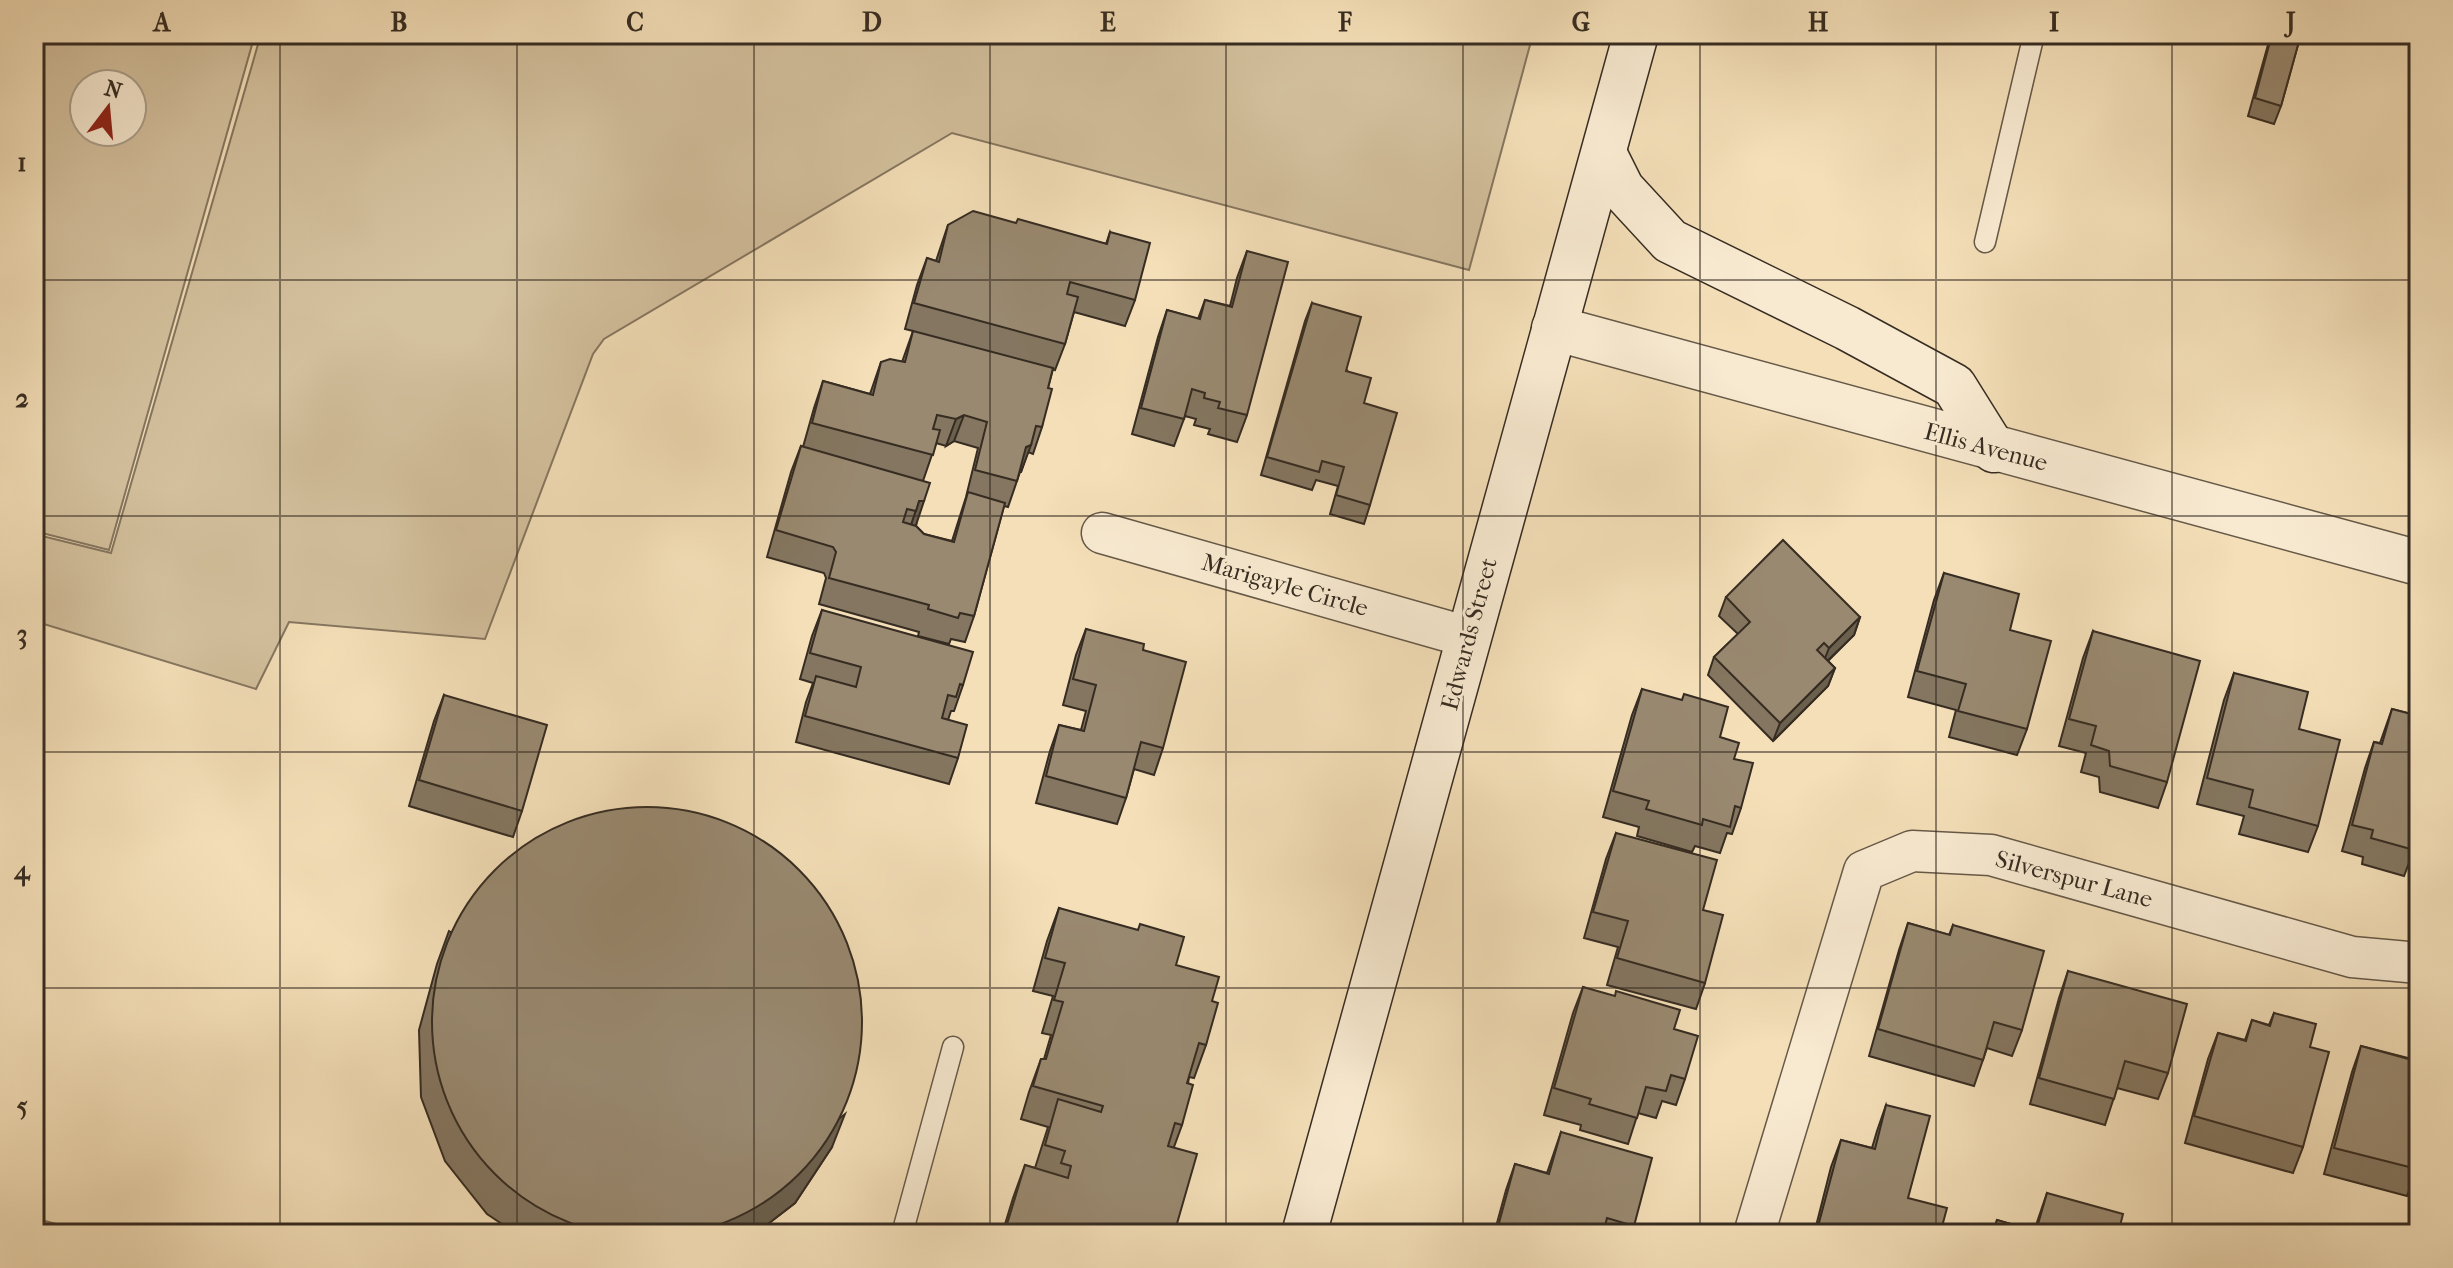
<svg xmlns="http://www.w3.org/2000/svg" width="2453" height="1268" font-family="'IM FELL French Canon',serif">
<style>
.green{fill:#d4c19e;stroke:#857660;stroke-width:2;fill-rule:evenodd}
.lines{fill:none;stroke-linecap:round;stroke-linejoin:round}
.service-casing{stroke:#665948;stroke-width:23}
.minor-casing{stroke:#665948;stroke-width:43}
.tertiary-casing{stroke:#665948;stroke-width:47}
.secondary-casing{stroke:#362c22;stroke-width:47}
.service{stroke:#f8ead1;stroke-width:20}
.minor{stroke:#f8ead1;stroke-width:40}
.tertiary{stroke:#f8ead1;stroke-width:44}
.secondary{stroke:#f8ead1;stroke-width:44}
.wall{fill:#847660;stroke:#362c22;stroke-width:2;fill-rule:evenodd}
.shaded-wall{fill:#6b604e;stroke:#362c22;stroke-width:2}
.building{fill:#998970;stroke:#362c22;stroke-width:2}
.grid{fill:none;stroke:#362c22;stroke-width:2;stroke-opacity:0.55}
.labels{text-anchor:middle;stroke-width:6;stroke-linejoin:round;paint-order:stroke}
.street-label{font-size:24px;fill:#362c22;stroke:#f8ead1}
.neatline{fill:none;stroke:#362c22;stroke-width:3}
.grid-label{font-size:26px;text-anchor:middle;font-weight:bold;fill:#362c22}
</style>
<rect width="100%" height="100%" fill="#f4dfb8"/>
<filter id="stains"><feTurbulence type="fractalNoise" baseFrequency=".0025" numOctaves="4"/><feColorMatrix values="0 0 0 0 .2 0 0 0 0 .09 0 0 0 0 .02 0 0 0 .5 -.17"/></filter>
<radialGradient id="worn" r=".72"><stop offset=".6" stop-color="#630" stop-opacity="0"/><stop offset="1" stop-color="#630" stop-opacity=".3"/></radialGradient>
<g class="green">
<path d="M34,34H255L109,550L34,531ZM84,84H132V132H84Z"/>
<polygon points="261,34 1533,34 1469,270 952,133 604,339 593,354 485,639 289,622 256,689 34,621 34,534 111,553"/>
<polygon points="34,1218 82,1231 86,1234 34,1234"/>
</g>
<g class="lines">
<g class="service-casing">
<g id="service">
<polyline points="1985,242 2034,34"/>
<polyline points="902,1234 953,1047"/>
</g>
</g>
<g class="minor-casing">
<g id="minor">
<polyline points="1102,533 1468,637"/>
<polyline points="1754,1234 1864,871 1912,851 1991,855 2352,957 2419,963"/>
</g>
</g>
<g class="tertiary-casing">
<polyline id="tertiary" points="1554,328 2419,563"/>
</g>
<g class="secondary-casing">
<g id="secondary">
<polyline points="1604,153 1622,189 1670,241 1847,328 1954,386 1994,450"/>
<polyline points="1304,1234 1636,34"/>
</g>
</g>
<use href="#service" class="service"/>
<use href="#minor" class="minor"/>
<use href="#tertiary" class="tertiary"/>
<use href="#secondary" class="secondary"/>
</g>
<g class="wall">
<polygon points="2271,34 2301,34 2281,106 2274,124 2248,116"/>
<path d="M1016,223L1106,244L1110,232L1135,300L1125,326L1074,312L1065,344L1055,370L1053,369L1048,388L1042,427L1033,454L1028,452L1021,472H1020L1008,507L1004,506L974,616L965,642L951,639L949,644L918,636L919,632L819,604L826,578L824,573L767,557L791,472L801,446L803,447L814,408L823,381L870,394L881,362H902L913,331L905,329L917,285L927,258L936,261L948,225ZM954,441L978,448L966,497L952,541L924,534L916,526L923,481L936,443L946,446Z"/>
<polygon points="1247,251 1247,415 1237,442 1208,434 1210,429 1194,425 1196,419 1185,416 1174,446 1132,434 1158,337 1167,310 1198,319 1205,300 1230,306 1237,278"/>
<polygon points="1312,303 1364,403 1370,505 1364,524 1330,514 1338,486 1316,480 1312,490 1261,475 1305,321"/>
<polygon points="1944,573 2010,630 2027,729 2017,755 1949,737 1956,710 1908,697 1934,600"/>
<polygon points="1726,597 1860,617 1854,635 1828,661 1835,668 1828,686 1773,741 1708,675 1714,657 1738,634 1719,616"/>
<polygon points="822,610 963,685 954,711 951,711 948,720 958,758 949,784 796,742 806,702 813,683 800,679 812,636"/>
<polygon points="1086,629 1143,650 1163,748 1154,775 1134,769 1126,798 1117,824 1036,803 1050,751 1059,725 1081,730 1086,711 1063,705 1076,655"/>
<polygon points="2093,631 2167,782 2158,808 2100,792 2099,777 2081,772 2086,753 2059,746 2083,658"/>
<polygon points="2234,673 2299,729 2318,826 2308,852 2239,834 2244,816 2197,804 2224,700"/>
<polygon points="1642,689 1720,737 1734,759 1741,808 1732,834 1727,833 1720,853 1695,846 1692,852 1637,836 1639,827 1603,817 1632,715"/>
<polygon points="444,695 522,811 513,837 409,806 434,721"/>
<polygon points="2392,709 2419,716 2419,857 2412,855 2404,876 2362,864 2363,857 2342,851 2365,768 2374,742 2380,743"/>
<polygon points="1616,833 1703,910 1705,983 1696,1009 1607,985 1618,947 1584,938 1606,859"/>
<polygon points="1059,908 1176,965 1212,1001 1206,1045 1194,1078 1189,1077 1182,1125 1174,1147 1174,1234 1002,1234 1013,1198 1025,1165 1035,1168 1048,1127 1021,1119 1029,1092 1041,1059 1044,1059 1051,1035 1042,1033 1053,996 1033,991 1047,941"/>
<polygon points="1908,923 1949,935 1953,925 2022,1030 2012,1056 1987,1048 1974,1086 1869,1056 1899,950"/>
<polygon points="449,931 832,1147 795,1203 755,1234 517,1234 487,1214 445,1161 421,1097 419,1030 437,964"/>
<polygon points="2068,971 2168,1073 2158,1099 2117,1088 2105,1125 2030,1104 2059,998"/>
<polygon points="1583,987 1674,1029 1685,1079 1676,1105 1662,1101 1656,1118 1638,1113 1628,1144 1580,1130 1581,1125 1544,1115 1573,1013"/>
<polygon points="2274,1013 2310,1047 2303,1147 2293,1173 2185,1143 2208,1059 2218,1033 2245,1040 2252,1020 2269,1025"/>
<polygon points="2361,1046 2416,1060 2419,1162 2407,1196 2324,1174 2352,1072"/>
<polygon points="1886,1105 1908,1198 1940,1234 1814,1234 1831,1167 1841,1140 1872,1148 1877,1131"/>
<polygon points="1561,1132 1634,1226 1631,1234 1494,1234 1506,1190 1515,1164 1547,1173"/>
<polygon points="2047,1193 2118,1234 1992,1234 1997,1220 2034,1231"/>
</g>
<g class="shaded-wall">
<polygon points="964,415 954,441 946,446 956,419"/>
<polygon points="1031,445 1021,472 1016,473 1026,447"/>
<polygon points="919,501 924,501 915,528 910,528"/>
<polygon points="1860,617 1854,635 1822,666 1829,648"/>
<polygon points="1835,668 1828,686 1773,741 1780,723"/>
<polygon points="845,1114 832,1147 795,1203 755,1234 693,1234"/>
</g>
<g class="building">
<polygon points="2272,34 2301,34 2281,106 2255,98"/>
<polygon points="973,211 1016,223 1018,219 1107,244 1110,232 1150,243 1135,300 1070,282 1067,294 1078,297 1065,344 914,303 927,258 939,262 948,225"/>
<polygon points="1247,251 1288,262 1247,415 1218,408 1220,402 1204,398 1205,393 1192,389 1184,419 1141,408 1167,310 1200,319 1205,300 1232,307"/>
<polygon points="1312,303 1361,317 1346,371 1371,378 1364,403 1397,413 1370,505 1336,495 1344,467 1322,461 1319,472 1267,457"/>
<polygon points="913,331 1053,368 1048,388 1052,389 1042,427 1036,426 1031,445 1026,447 1017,481 975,470 987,422 964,415 956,419 937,415 933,429 940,430 933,455 812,423 823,381 873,395 881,362 890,359 905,362"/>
<polygon points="801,446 930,483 924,501 919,501 916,511 907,509 903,522 916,526 924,534 954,542 968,492 1005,503 974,616 960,613 958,618 928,609 929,605 829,578 836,552 833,547 776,530"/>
<polygon points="1783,540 1860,617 1829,648 1824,643 1817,650 1835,668 1780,723 1714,657 1750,622 1726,597"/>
<polygon points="1944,573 2019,594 2010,630 2051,641 2027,729 1958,711 1966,684 1917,671"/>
<polygon points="822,610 973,652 963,685 960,684 956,697 948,695 942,718 967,725 958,758 805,716 816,676 856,687 861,667 810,653"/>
<polygon points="1086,629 1144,644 1143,650 1186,662 1163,748 1141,742 1126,798 1046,776 1059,725 1084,731 1096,685 1073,679"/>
<polygon points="2093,631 2200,661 2167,782 2110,766 2109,751 2091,745 2096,726 2069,719"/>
<polygon points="2234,673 2308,692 2299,729 2340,740 2318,826 2249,807 2253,790 2207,778"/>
<polygon points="1642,689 1682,700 1684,694 1728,707 1720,737 1739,743 1734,759 1753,763 1741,808 1735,806 1730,827 1703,819 1702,825 1646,809 1649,801 1613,791"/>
<polygon points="444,695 547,725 522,811 419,780"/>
<polygon points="2392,709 2419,716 2419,829 2414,850 2371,838 2373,830 2352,825 2374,742 2382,744"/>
<circle cx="647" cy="1022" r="215"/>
<polygon points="1616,833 1717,860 1703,910 1723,915 1705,983 1617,958 1628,921 1593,912"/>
<polygon points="1059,908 1138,930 1140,924 1184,937 1176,965 1219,977 1212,1001 1218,1003 1206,1045 1199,1043 1187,1083 1193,1085 1182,1125 1175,1123 1168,1146 1197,1154 1174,1234 1004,1234 1025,1165 1068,1178 1071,1166 1061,1163 1065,1151 1045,1145 1058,1099 1101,1112 1103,1106 1033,1086 1041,1059 1046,1059 1063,1002 1054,1000 1065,963 1045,958"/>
<polygon points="1908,923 1950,935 1953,925 2044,951 2022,1030 1994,1022 1983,1060 1878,1029"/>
<polygon points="2068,971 2187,1004 2168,1073 2125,1061 2114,1099 2039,1078"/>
<polygon points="1583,987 1615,996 1616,991 1680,1010 1674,1029 1698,1036 1685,1079 1671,1075 1666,1091 1646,1087 1637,1118 1589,1104 1591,1099 1554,1088"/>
<polygon points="2274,1013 2316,1024 2310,1047 2329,1052 2303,1147 2194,1116 2218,1033 2246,1041 2252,1020 2270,1026"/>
<polygon points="2361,1046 2416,1061 2419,1052 2419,1161 2417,1169 2334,1148"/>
<polygon points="1886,1105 1930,1116 1908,1198 1947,1208 1940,1234 1816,1234 1841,1140 1875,1149"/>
<polygon points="1561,1132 1652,1158 1634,1226 1607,1218 1603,1234 1496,1234 1515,1164 1549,1174"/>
<polygon points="2047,1193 2123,1214 2118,1234 1993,1234 1997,1220 2036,1231"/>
<polygon points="2163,1226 2191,1234 2161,1234"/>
</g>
<path class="grid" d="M280,34V1234M517,34V1234M754,34V1234M990,34V1234M1226,34V1234M1463,34V1234M1700,34V1234M1936,34V1234M2172,34V1234M34,280H2419M34,516H2419M34,752H2419M34,988H2419"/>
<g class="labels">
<g class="street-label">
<text transform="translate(1986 447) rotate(15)" y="8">Ellis Avenue</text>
<text transform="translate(1285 585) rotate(16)" y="8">Marigayle Circle</text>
<text transform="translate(1469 634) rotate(-75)" y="8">Edwards Street</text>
<text transform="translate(2074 879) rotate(15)" y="8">Silverspur Lane</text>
</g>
</g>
<rect width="2453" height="1268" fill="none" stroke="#f4dfb8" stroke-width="88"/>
<g transform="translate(108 108) rotate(16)"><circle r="38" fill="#f8ead1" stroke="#aa9e8b" stroke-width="2"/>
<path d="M0-6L14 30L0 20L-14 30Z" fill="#8f2418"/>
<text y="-12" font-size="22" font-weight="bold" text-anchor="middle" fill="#362c22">N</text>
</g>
<rect x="44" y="44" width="2365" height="1180" class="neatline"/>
<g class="grid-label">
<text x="162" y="31">A</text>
<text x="399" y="31">B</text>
<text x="635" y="31">C</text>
<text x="872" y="31">D</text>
<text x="1108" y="31">E</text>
<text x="1345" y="31">F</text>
<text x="1581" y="31">G</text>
<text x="1818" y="31">H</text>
<text x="2054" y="31">I</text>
<text x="2291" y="31">J</text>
<text x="22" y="171">1</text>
<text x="22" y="407">2</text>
<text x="22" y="643">3</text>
<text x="22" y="879">4</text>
<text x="22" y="1115">5</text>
</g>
<rect width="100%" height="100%" filter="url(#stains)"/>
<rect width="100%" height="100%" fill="url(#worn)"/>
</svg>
